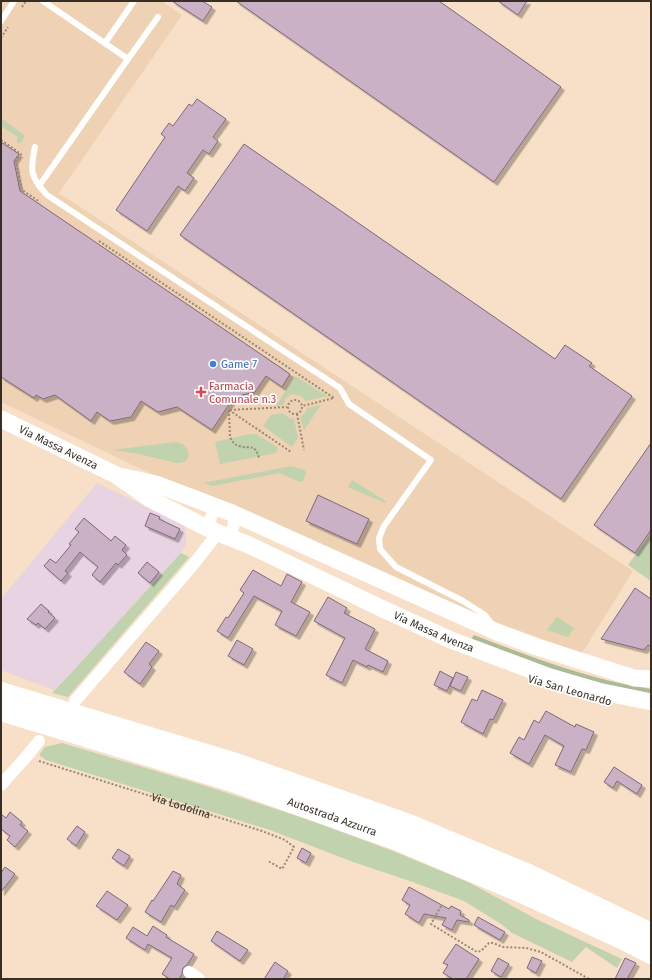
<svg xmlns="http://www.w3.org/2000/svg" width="652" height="980" font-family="'Fira Sans',sans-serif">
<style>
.built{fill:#eed2b3}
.industrial{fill:#e8d3e2}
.green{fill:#c1d2ae}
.forest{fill:#aabb96}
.building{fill:#cbb1c6;stroke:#7f677b;filter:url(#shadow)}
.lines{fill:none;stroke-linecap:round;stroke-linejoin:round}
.path{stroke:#978876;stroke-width:2;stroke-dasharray:2 2;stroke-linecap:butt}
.lane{stroke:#fff;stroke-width:6}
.street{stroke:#fff;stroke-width:12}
.secondary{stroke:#fff;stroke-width:17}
.highway{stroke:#fff;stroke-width:22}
.shop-dot{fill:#3f7fe0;stroke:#fff;stroke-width:1.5}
.health-dot{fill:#e0444e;stroke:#fff;stroke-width:1.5}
.labels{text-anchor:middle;stroke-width:3.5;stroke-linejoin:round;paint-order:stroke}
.shop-label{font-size:11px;fill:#366cbe;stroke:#fff;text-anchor:start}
.health-label{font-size:11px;fill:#be3a42;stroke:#fff;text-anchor:start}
.street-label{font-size:11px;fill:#372f25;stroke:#fff}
</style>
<defs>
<filter id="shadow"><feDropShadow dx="3.5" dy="3.5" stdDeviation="0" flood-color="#0004"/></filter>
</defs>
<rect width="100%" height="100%" fill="#f7e0c7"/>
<polygon class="built" points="1,1 163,1 163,2 182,15 59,193 633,571 582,653 486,619 160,478 1,402"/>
<polygon class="industrial" points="97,483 185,525 186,544 181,553 72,672 54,690 1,670 1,599"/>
<g class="green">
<polygon points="1,118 24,135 24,137 22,142 18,143 17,142 17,139 18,137 1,126"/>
<polygon points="295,376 327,396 306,401 301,396 293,394 286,398 283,405 276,406"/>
<polygon points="321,405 304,430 300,417 305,413 307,408"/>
<polygon points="283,413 289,418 294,419 298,438 292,447 263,426 271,415"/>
<polygon points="250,434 256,434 276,446 278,448 276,453 220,464 215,442"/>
<path d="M176,442L184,445C192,455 190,463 176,463L139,454L112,450Z"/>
<polygon points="291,466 305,470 306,473 303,481 300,482 279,473 213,486 203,483"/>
<polygon points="352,480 384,500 386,502 385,503 348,487"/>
<polygon points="651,533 651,581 628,565"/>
<polygon points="181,553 189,557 68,697 52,693 72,672"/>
<polygon points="557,617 574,628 568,637 547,630"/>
<polygon points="62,743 206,786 315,822 398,853 470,883 538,920 622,959 617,968 586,947 572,962 512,933 501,924 464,901 407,880 353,862 270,830 46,760 39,755 45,747"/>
</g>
<path class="forest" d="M474,635C531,657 590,680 651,689V698L601,688L470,641Z"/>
<g class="building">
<polygon points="172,1 202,1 212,7 203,21"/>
<polygon points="236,1 439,1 561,87 494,182"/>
<polygon points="498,1 527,1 518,15"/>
<polygon points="197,99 226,119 213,137 218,141 209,154 203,150 187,173 194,178 185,191 178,186 147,231 116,210 165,137 161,134 169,123 173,126 189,104 192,106"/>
<polygon points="1,142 19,154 14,161 20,191 290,374 282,387 266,376 255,392 234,397 212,430 177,407 158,412 141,401 131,417 110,421 97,412 91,421 55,395 43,399 36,395 34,398 1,377"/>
<polygon points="244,144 555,359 565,345 592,363 589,366 632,396 561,499 180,235"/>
<polygon points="651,443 651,530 635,553 594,525"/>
<polygon points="318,495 369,519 357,544 306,521"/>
<polygon points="150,513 160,517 159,519 180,529 175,539 145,526"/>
<polygon points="84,518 111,541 115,536 126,545 122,550 127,555 118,565 116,563 100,582 92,575 98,567 80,552 65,571 68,573 61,581 44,566 50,559 56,563 71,545 69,544 79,532 75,529"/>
<polygon points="147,562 159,572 150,583 138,573"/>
<polygon points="253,570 281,586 287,574 302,582 291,602 310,612 296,636 275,625 282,611 254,596 228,638 217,631 226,617 228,618 244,593 240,590"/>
<polygon points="635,588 651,599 651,647 648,645 644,650 601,639"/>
<polygon points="328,597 347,608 344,613 375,629 365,649 388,661 383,672 368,665 367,667 353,660 342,683 326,675 345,638 314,621"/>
<polygon points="41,604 49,611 48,612 55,618 45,629 38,623 36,625 27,619"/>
<polygon points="237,640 253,649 244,665 228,656"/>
<polygon points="146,642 159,651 149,664 152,667 140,684 124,672"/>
<polygon points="440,671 453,678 447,691 434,685"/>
<polygon points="456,672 468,677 461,691 450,686"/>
<polygon points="482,690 503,700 493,720 490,719 483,734 461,722 472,699 477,701"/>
<polygon points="546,711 575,727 576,724 594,732 586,750 582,749 571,772 555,765 564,746 545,735 529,764 510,753 519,737 524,740 534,720 539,723"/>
<polygon points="614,767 642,785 637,794 617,781 613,788 604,782"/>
<polygon points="10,812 22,822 20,825 28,831 15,847 7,840 10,836 1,829 1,814 6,818"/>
<polygon points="77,826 85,832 76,846 67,839"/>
<polygon points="302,848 311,853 306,863 297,858"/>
<polygon points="118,849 130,856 124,866 112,858"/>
<polygon points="5,867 15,874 1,892 1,873"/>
<polygon points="173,871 181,875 177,884 185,890 174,907 171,905 161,922 145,912 152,900 153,901"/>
<polygon points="409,887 449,909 451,906 461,911 460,915 469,920 469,922 457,920 452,930 442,925 446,918 424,914 419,923 405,914 410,905 402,900"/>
<polygon points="107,891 128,905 117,920 96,906"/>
<polygon points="478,917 505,932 500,940 474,925"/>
<polygon points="153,926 167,935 166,937 194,954 187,965 183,968 182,974 179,979 170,979 162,974 172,958 148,944 145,950 126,938 133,927 147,936"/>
<polygon points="217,931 248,950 240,961 211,941"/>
<polygon points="456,944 479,959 466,979 453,979 443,973 448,965 443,963"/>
<polygon points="532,957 542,961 536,973 527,968"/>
<polygon points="498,958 509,964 501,977 491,971"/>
<polygon points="625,958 636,963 627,979 615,979"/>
<polygon points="275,962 288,971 283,979 264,979"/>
</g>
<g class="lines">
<g class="path">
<polyline points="22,7 26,1"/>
<polyline points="1,38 8,27"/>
<polyline points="1,140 21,154 16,161 22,190 40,202"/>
<polyline points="99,241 334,398 302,406"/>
<circle cx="295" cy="407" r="7"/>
<polyline points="229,410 291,452"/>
<path d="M229,410L230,437C232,441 234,445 239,446C251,450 254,442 259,458"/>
<polyline points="230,410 287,407"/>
<polyline points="297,414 304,450"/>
<path id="s1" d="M39,761L262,831L285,840L294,847L282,869L268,861"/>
<polyline points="441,906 431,924 477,952 481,951 489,943 493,943 503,947 526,948 541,952 589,979"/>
</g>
<g class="lane">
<polyline points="43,1 128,59 158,17"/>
<polyline points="1,21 14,1"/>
<polyline points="105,43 134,1"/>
<path d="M35,147C30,170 30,177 47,195L340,388L349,404L431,460L384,526L379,538L380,549L396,567L463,601L485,615L492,624"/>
<polyline points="39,186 128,59"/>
</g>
<g class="street">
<path d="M211,530C210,518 209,515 219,508"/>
<path d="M227,536C235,528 235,524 232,513"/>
<polyline points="75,701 192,566 218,533"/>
<polyline points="1,785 26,757 39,741"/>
<polyline points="189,972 199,979"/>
</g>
<g class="secondary">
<path id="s2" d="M1,419L116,475L150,499L211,530L249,545L385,610L451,640L550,677L598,691L651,702"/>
<polyline points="124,477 156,484 232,513 497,632 537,647 634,678 651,679"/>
</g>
<g class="highway">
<polyline points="1,693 236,764 406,824 528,875 651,934"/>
<path id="s3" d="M1,710L233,781L398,840L522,892L628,941L651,953"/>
</g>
</g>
<circle class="shop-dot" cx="213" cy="364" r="4"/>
<path class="health-dot" d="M199 386h4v4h4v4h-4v4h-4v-4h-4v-4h4z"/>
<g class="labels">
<g class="shop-label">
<text x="221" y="368">Game 7</text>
</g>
<g class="health-label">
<text x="209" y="390">Farmacia<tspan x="209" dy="13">Comunale n.3</tspan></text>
</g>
<g class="street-label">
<text dy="4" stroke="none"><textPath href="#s2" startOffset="64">Via Massa Avenza</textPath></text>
<text dy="4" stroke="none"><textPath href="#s2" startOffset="483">Via Massa Avenza</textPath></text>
<text transform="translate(570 690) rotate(16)" y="4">Via San Leonardo</text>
<text dy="4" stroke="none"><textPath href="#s1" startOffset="149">Via Lodolina</textPath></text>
<text dy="4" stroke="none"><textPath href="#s3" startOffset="348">Autostrada Azzurra</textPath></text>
</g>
</g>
<rect width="652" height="980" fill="none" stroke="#372f25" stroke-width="4"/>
</svg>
